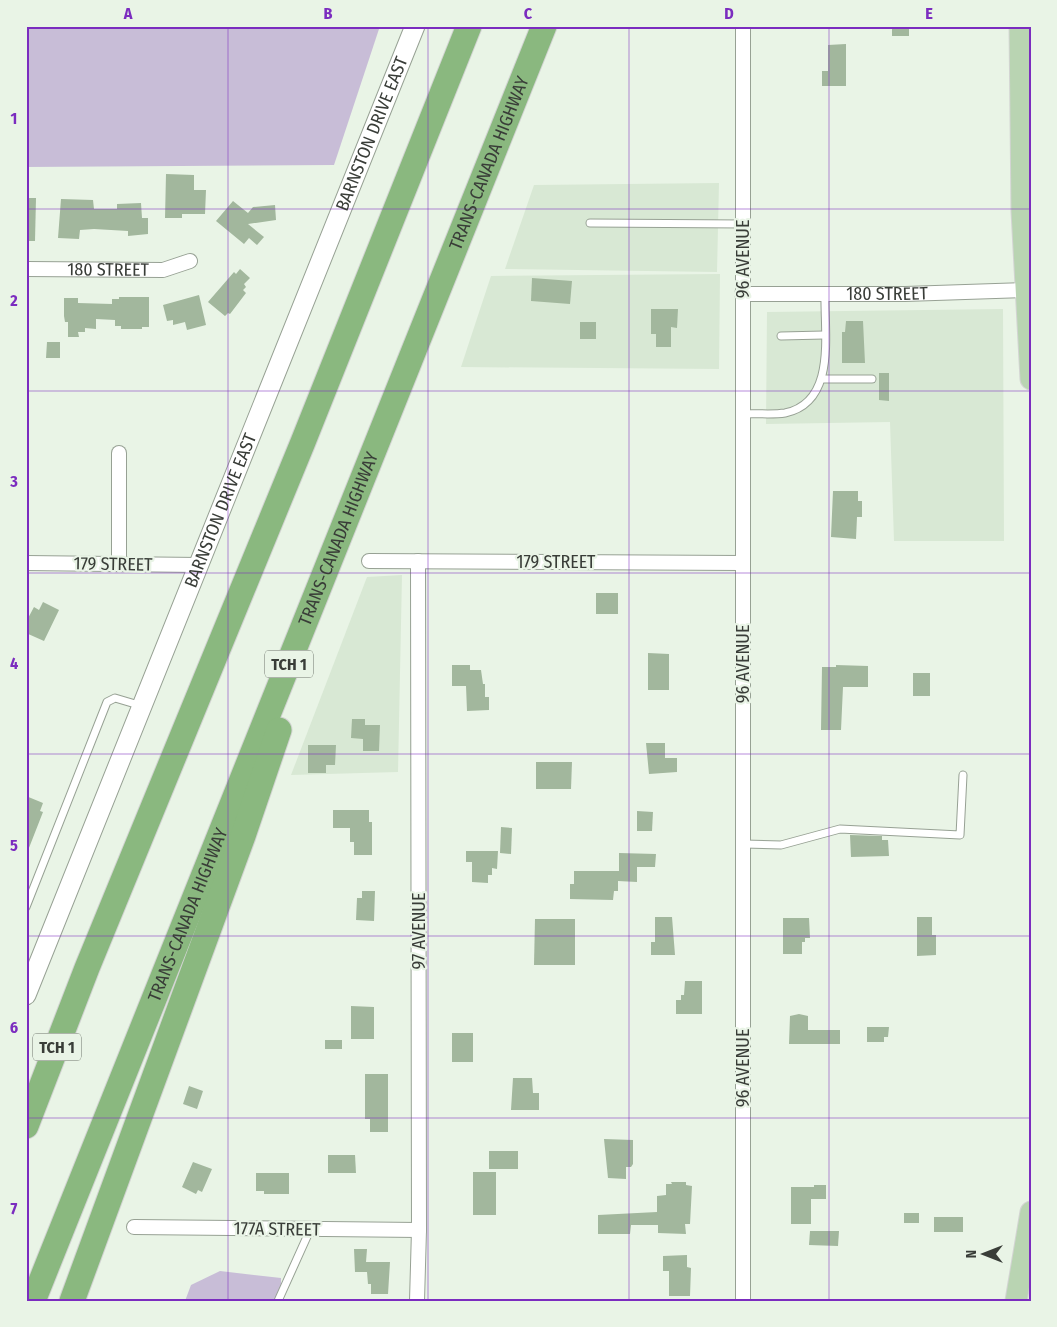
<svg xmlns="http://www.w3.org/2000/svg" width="1057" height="1327" font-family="'Fira Sans Condensed',sans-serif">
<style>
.built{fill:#d8e8d4}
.green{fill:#c8bdd7}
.building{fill:#a2b79d}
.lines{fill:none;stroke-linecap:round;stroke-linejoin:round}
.lane-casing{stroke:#97a194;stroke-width:9}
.street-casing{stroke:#97a194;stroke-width:16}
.secondary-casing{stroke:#97a194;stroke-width:21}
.primary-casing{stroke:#d3d4d3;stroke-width:23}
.highway-casing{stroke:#d3d4d3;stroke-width:27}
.lane{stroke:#fff;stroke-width:7}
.street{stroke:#fff;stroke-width:14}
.secondary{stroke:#fff;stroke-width:19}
.primary{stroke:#b9d4b2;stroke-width:21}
.highway{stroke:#8ab87f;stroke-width:25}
.grid{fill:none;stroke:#7b2cbf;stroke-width:1;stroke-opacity:0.55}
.labels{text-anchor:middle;stroke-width:4.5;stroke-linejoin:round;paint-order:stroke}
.shield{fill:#e9f4e6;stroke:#6e746c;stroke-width:1}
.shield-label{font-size:16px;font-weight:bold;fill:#393d38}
.street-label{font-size:18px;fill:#393d38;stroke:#e9f4e6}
.neatline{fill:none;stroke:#7b2cbf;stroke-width:2}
.grid-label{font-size:16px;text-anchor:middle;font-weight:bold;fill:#7b2cbf}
</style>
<rect width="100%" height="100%" fill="#e9f4e6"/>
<g class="built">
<polygon points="719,183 717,272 505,269 534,185"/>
<polygon points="720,274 719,369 461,367 491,276"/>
<polygon points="1003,309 1004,541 894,541 890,422 766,424 767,312"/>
<polygon points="402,575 398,772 291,775 367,577"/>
</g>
<g class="green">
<polygon points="26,26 380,26 334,165 26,167"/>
<polygon points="220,1271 281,1278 281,1301 185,1301 191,1285"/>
</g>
<g class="building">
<rect x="892" y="26" width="17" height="10"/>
<polygon points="846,44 846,86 822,86 822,71 828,71 828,45"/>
<polygon points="166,174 194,175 194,190 206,190 205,214 182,214 182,218 165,218"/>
<polygon points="26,198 36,198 35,241 26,241"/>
<polygon points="61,199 93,200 94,209 117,209 117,204 141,203 142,218 148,218 148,234 128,236 128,231 94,229 80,230 79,239 58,238"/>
<polygon points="233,201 248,213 253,207 275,205 276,220 248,224 264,237 257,245 249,238 244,244 216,221"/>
<polygon points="240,269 250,278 244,284 246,287 243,290 246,293 230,314 228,313 225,316 208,302 234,272 236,274"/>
<polygon points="532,278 572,281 570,304 531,301"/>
<polygon points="199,295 206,325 187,330 185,322 173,325 173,320 167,321 163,305"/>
<polygon points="119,297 149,297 149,327 142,327 142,329 121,329 121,326 115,326 115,320 96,319 96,329 85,328 85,332 78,332 79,337 68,337 68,322 65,322 64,316 64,298 78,298 78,303 112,304 112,299 119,299"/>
<polygon points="651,309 678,309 677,328 671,327 671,347 656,347 656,334 651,334"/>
<polygon points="846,321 863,321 865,363 842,363 842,332 845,332"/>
<rect x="580" y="322" width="16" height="17"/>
<polygon points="47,342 60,342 60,358 46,358"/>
<polygon points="879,373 889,373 889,401 879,400"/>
<polygon points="833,491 858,491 858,501 862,501 862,517 857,517 856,539 831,537"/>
<rect x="596" y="593" width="22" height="21"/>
<polygon points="43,602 59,610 44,641 26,633 26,622 34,607 39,610"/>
<polygon points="648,653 669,654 669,690 648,690"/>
<polygon points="452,665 470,665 470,670 481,670 483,684 485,684 485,697 489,697 489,710 467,711 466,686 452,686"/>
<polygon points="836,665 868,666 868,687 843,687 841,730 821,730 822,667 836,667"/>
<rect x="913" y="673" width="17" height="23"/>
<polygon points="352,719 365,719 365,725 380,725 379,751 363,751 363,739 351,738"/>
<polygon points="646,743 665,743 665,758 677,758 677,772 649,774"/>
<polygon points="308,745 336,745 335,765 326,765 326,773 308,773"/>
<polygon points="536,762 572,762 571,789 536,789"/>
<polygon points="26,796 43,803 40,811 43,812 27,853"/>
<polygon points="333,810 369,810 369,822 372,822 372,855 354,855 354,842 350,842 350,828 333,828"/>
<polygon points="637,811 653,812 652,831 637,831"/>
<polygon points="501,827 512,828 511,854 500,853"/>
<polygon points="850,835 882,836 882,840 888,840 889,856 851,857"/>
<polygon points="466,851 498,851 497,869 492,868 492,875 488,875 488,883 472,882 472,862 466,862"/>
<polygon points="619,853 656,854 655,867 637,867 637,882 618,881 618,891 614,891 613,900 570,899 570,884 574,884 574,871 619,871"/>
<polygon points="362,891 375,891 374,921 356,920 357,898 362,898"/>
<polygon points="655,917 672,917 675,955 651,955 651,942 655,942"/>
<polygon points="917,917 932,917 932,935 936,935 936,955 917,956"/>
<polygon points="783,918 809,918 810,938 805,938 805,942 802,942 802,954 783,954"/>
<polygon points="535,919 575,919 575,965 534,965"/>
<polygon points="685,981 702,981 702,1014 676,1014 676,1000 681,1000 681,995 684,995"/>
<polygon points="351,1006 374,1007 374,1039 351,1039"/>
<polygon points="799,1014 808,1016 808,1030 840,1030 840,1044 789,1044 790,1016"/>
<polygon points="867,1027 889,1027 888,1037 884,1037 884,1042 867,1042"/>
<rect x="452" y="1033" width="21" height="29"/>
<rect x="325" y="1040" width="17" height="9"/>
<polygon points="365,1074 388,1074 388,1132 370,1132 370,1119 365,1119"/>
<polygon points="513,1078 532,1078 533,1093 539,1093 539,1110 511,1110"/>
<polygon points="189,1086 203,1091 197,1109 183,1104"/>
<polygon points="604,1139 633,1140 633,1164 631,1167 626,1167 626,1179 608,1178"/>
<rect x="489" y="1151" width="29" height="18"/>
<polygon points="328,1155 355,1155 356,1173 328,1173"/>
<polygon points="193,1162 212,1169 202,1192 198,1190 196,1194 182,1187"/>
<rect x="473" y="1172" width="23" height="43"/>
<polygon points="256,1173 289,1173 289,1194 264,1194 264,1191 256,1191"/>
<polygon points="671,1182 686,1182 686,1185 692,1186 690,1224 685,1224 686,1234 658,1233 658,1225 631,1225 630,1234 598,1234 598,1215 657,1212 657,1196 666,1195 666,1184 672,1184"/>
<polygon points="814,1185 826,1185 826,1199 811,1199 811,1224 791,1224 791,1187 814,1187"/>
<rect x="904" y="1213" width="15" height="10"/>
<rect x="934" y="1217" width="29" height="15"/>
<polygon points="810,1231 839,1231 838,1246 809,1245"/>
<polygon points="354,1249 367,1249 366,1262 390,1262 388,1294 371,1294 371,1284 368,1284 367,1272 355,1272"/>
<polygon points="687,1255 687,1267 691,1268 690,1296 669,1296 669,1271 663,1271 663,1256"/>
</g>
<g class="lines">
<g class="lane-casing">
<g id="lane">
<polyline points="590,223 743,224"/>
<polyline points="781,336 824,335"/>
<polyline points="823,379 872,379"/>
<path d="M742,414C756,413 772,415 785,413C837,402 824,334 825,294"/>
<polyline points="744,844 781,845 840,829 960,835 963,775"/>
<polyline points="26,907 107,702 115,698 142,706"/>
<polyline points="278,1301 310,1230"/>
</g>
</g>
<g class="street-casing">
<g id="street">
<polyline points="743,26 743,1301"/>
<path id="s1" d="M26,269L163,270L190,261"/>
<path id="s2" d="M742,294H905L1026,290"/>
<polyline points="119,453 119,564"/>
<polyline points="369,561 742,563"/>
<polyline points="26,563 199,565"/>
<polyline points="134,1227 419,1230"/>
<polyline points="417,1301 419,1230 418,561"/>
</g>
</g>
<g class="secondary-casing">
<g id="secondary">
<path id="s3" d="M26,995L415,26"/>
</g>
</g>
<g class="primary-casing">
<g id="primary">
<polyline points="1020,26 1022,211 1031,379"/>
<polyline points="1016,1301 1031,1212"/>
</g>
</g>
<g class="highway-casing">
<g id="highway">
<polyline points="26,1126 87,968 303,442 469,26"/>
<path id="s4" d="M33,1301L544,26"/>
<polyline points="72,1301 243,836 279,730"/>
</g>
</g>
<use href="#lane" class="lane"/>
<use href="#street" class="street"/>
<use href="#secondary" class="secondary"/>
<use href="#primary" class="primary"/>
<use href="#highway" class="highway"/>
</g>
<path class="grid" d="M228,26V1301M428,26V1301M629,26V1301M829,26V1301M26,209H1031M26,391H1031M26,573H1031M26,754H1031M26,936H1031M26,1118H1031"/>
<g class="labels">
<g class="shield">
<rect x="265" y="650.5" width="48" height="27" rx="4"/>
<rect x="33" y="1033.5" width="48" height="27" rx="4"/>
</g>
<g class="shield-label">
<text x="289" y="670">TCH 1</text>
<text x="57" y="1053">TCH 1</text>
</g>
<g class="street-label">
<text dy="6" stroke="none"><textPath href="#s3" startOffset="928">BARNSTON DRIVE EAST</textPath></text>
<text dy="6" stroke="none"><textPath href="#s4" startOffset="1226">TRANS-CANADA HIGHWAY</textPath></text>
<text transform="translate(743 259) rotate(-90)" y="6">96 AVENUE</text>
<text dy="6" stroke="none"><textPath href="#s1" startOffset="82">180 STREET</textPath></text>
<text dy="6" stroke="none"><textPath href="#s2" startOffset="145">180 STREET</textPath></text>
<text dy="6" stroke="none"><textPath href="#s3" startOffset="522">BARNSTON DRIVE EAST</textPath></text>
<text dy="6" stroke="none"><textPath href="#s4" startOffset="821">TRANS-CANADA HIGHWAY</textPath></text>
<text x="556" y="568">179 STREET</text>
<text transform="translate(113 564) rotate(1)" y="6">179 STREET</text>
<text transform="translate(743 664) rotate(-90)" y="6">96 AVENUE</text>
<text dy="6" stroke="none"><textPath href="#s4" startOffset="416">TRANS-CANADA HIGHWAY</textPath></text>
<text transform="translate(419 931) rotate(-90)" y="6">97 AVENUE</text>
<text transform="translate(743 1068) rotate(-90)" y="6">96 AVENUE</text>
<text transform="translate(277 1229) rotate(1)" y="6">177A STREET</text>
</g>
</g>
<rect width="1057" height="1327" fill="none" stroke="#e9f4e6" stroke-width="55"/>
<g transform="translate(984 1254) rotate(270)" stroke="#e9f4e6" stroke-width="4" paint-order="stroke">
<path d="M0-4L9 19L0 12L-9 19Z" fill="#393d38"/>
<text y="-8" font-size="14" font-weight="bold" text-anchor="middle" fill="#393d38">N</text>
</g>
<rect x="28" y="28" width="1002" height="1272" class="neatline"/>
<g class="grid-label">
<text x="128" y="19">A</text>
<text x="328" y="19">B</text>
<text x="528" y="19">C</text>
<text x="729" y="19">D</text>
<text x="929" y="19">E</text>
<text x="14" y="124">1</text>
<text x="14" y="306">2</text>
<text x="14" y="487">3</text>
<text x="14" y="669">4</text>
<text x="14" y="851">5</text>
<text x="14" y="1033">6</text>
<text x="14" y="1214">7</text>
</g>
</svg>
